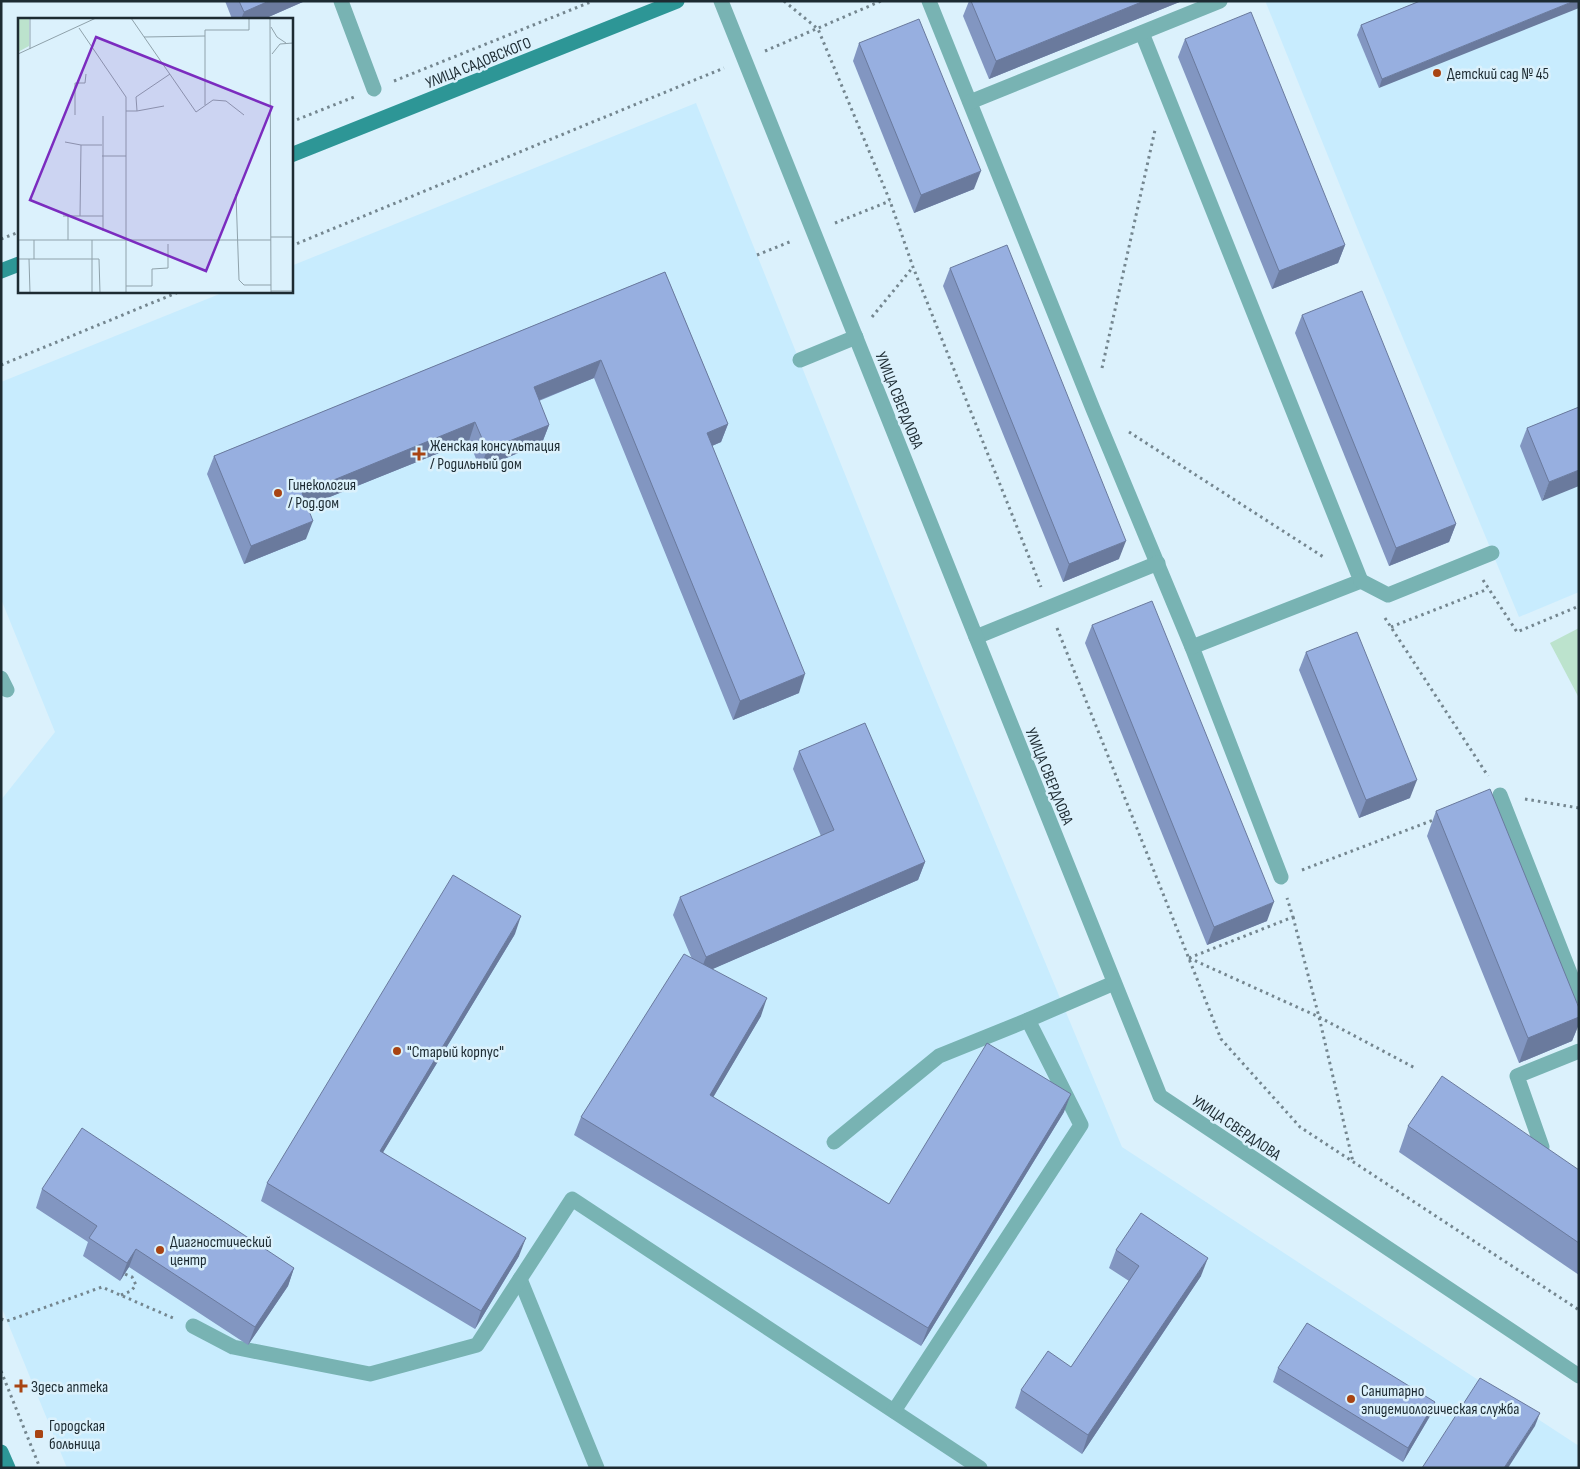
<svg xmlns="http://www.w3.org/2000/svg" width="1580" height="1469" font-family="'Sofia Sans Condensed',sans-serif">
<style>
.built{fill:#c8ecfe}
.green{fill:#bce3cd}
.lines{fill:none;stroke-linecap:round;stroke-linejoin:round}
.path{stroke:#74868f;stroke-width:3;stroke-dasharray:2.5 4;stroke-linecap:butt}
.lane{stroke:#78b3b3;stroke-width:15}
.street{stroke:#78b3b3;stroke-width:15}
.secondary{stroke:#2d9696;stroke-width:15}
.wall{fill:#8296c1}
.shaded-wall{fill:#6a7a9d}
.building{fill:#97afe0;stroke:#6a7a9d}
.poi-dot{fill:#a84413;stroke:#dbf1fc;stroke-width:2}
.labels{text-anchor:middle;stroke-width:5;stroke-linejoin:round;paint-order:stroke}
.street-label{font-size:16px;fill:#1d2b32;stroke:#dbf1fc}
.poi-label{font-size:16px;fill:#1d2b32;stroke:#dbf1fc;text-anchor:start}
.inset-road{fill:none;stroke:#8fa2ab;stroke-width:1}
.view{fill:#7b2cbf;fill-opacity:0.15;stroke:#7b2cbf;stroke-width:2.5}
.inset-edge{fill:none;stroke:#1d2b32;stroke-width:2.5}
</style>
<rect width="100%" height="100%" fill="#dbf1fc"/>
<g class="built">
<polygon points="1267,1 1579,1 1579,592 1519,617 1360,235 1266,3"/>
<polygon points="696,103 924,671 1122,1147 1579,1446 1579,1468 67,1468 1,1306 1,800 55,732 1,599 1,382 227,291 291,291 291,266"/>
</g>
<polygon class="green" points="1579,628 1579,698 1550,643"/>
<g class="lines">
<g class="path">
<polyline points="784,1 818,29 890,201 913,267 1041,587"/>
<polyline points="765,51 881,1"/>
<polyline points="394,81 593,1"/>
<polyline points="291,122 354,97"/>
<polyline points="835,223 890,201"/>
<polyline points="1,239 19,232"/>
<polyline points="291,246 724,68"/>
<polyline points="757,255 792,241"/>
<polyline points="872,317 913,267"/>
<polyline points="1,365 181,291"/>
<polyline points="1102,368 1155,130"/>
<polyline points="1129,432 1325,558"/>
<polyline points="1483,580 1517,632 1579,606"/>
<polyline points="1385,618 1488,776"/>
<polyline points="1391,627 1488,589"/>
<polyline points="1057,628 1221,1039 1300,1127 1579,1310"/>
<polyline points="1525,799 1579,808"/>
<polyline points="1302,870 1436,819"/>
<polyline points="1293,917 1319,1017 1353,1162"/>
<polyline points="1189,958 1293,917 1287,898"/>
<polyline points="1189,958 1319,1017 1415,1068"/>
<polyline points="121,1295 131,1291 136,1285 132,1277 125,1274"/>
<polyline points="1,1319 7,1321 102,1287 173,1318"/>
<polyline points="1,1371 40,1468"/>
</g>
<g class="lane">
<polyline points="341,1 374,89"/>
<polyline points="929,1 1093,409 1192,647 1281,877"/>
<polyline points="1142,33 1361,581 1192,647"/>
<polyline points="970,102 1220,1"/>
<polyline points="800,360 856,337"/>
<polyline points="1361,581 1388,595 1492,553"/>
<polyline points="976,637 1158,563"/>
<polyline points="1,678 7,690"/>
<polyline points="1500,795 1579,996"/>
<polyline points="834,1142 939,1056 1028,1020"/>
<polyline points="1542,1147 1517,1076 1579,1051"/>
<polyline points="520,1279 597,1468"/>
<polyline points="193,1326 233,1347 370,1374 477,1345 572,1199 980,1468"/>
<polyline points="894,1411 1081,1125 1028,1020 1114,983"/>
</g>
<polyline class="street" points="721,1 1160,1096 1579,1376"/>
<g class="secondary">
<polyline points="291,155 677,1"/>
<polyline points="1,271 19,264"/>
<polyline points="1,1452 8,1468"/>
</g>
</g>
<g class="wall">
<polygon points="225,1 305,1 264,19 232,19"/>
<polygon points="969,1 1182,1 989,79 963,16"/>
<polygon points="1420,1 1379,88 1357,35 1361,25"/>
<polygon points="1185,39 1345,245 1338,263 1272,289 1178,57"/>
<polygon points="859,43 974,189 914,213 853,61"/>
<polygon points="950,268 1119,559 1063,582 943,286"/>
<polygon points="665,272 728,424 721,442 712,446 799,693 733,720 594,378 539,401 549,425 542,443 480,469 469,441 307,506 306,539 244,564 207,474 214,456"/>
<polygon points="1302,315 1456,524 1449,542 1389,566 1295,333"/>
<polygon points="1579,407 1542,501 1520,446 1527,428"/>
<polygon points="1092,625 1267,921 1207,945 1085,643"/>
<polygon points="1306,652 1410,798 1359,818 1299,670"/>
<polygon points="799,751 925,862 918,880 712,969 761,1016 713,1097 889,1204 1064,1112 921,1346 574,1135 581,1117 692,959 673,915 680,897 821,836 793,769"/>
<polygon points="1436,811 1579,1008 1579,1024 1572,1041 1519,1063 1427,836"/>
<polygon points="515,934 383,1152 519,1256 475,1329 261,1201 267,1183"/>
<polygon points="1408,1126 1579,1170 1579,1275 1399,1152"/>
<polygon points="42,1189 294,1268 288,1286 248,1345 129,1267 120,1281 83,1256 88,1242 36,1208"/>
<polygon points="1116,1250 1201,1276 1082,1454 1015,1408 1021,1390 1071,1367 1129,1281 1109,1268"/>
<polygon points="1278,1368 1435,1402 1430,1416 1403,1462 1273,1382"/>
</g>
<g class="shaded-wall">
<polygon points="269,1 305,1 264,19 241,19 244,12"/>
<polygon points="1144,1 1182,1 989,79 996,61"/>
<polygon points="1574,1 1579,1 1579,8 1379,88 1382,79"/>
<polygon points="981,171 974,189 914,213 921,195"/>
<polygon points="1345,245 1338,263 1272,289 1279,271"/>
<polygon points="601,360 594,378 527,405 534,387"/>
<polygon points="475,422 469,441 295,511 302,493"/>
<polygon points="728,424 721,442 700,451 707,433"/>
<polygon points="549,425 542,443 480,469 487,450"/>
<polygon points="1579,470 1579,486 1542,501 1549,482"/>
<polygon points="313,521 306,539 244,564 251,546"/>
<polygon points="1456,524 1449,542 1389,566 1396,548"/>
<polygon points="1126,541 1119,559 1063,582 1069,564"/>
<polygon points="805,674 799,693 733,720 740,701"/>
<polygon points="1417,780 1410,798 1359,818 1366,800"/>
<polygon points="925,862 918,880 699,975 706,957"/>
<polygon points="1274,902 1267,921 1207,945 1214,927"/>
<polygon points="521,916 515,934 373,1169 380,1151"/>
<polygon points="767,998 761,1016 704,1113 710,1095"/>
<polygon points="1579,1017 1579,1024 1572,1041 1519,1063 1528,1038"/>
<polygon points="1071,1094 1064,1112 921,1346 928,1328"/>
<polygon points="526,1238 519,1256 475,1329 481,1311"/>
<polygon points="136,1249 129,1267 120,1281 127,1263"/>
<polygon points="1208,1258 1201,1276 1082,1454 1088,1435"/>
<polygon points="294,1268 288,1286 248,1345 255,1327"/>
<polygon points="1435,1402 1430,1416 1403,1462 1408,1448"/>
<polygon points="1540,1413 1535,1426 1508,1468 1504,1468"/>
</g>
<g class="building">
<polygon points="239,1 269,1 244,12"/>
<polygon points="971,1 1144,1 996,61"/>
<polygon points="1420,1 1574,1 1382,79 1361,25"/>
<polygon points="1251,12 1345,245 1279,271 1185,39"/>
<polygon points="919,19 981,171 921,195 859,43"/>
<polygon points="1007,245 1126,541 1069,564 950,268"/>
<polygon points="665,272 728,424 707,433 805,674 740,701 601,360 534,387 549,425 487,450 475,422 302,493 313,521 251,546 214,456"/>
<polygon points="1362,291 1456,524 1396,548 1302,315"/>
<polygon points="1579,407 1579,470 1549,482 1527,428"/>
<polygon points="1152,601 1274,902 1214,927 1092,625"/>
<polygon points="1357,632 1417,780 1366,800 1306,652"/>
<polygon points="865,723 925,862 706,957 680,897 834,830 799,751"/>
<polygon points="1490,789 1579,1008 1579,1017 1528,1038 1436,811"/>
<polygon points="453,875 521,916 380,1151 526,1238 481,1311 267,1183"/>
<polygon points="684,954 767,998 710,1095 889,1204 987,1043 1071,1094 928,1328 581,1117"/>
<polygon points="1442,1076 1579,1170 1579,1243 1408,1126"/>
<polygon points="82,1128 294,1268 255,1327 136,1249 127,1263 89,1238 97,1226 42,1189"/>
<polygon points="1141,1213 1208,1258 1088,1435 1021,1390 1048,1351 1071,1367 1139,1266 1116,1250"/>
<polygon points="1307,1323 1435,1402 1408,1448 1278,1368"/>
<polygon points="1480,1378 1540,1413 1504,1468 1422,1468"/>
</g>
<g class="poi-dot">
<circle cx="1437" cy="73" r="5"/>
<path d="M416.5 446.5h5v5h5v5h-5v5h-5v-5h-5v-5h5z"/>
<circle cx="278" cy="493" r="5"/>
<circle cx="397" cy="1051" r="5"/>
<circle cx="160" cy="1250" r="5"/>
<path d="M18.5 1378.5h5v5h5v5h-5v5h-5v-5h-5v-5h5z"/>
<circle cx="1351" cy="1399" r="5"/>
<rect x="34" y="1429" width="10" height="10" rx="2.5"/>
</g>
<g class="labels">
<g class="street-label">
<text transform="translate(478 62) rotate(-22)" y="6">УЛИЦА САДОВСКОГО</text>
<text transform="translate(900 400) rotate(68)" y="6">УЛИЦА СВЕРДЛОВА</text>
<text transform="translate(1050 776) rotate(68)" y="6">УЛИЦА СВЕРДЛОВА</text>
<text transform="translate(1237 1127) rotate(34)" y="6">УЛИЦА СВЕРДЛОВА</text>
</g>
<g class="poi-label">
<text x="1447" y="79">Детский сад № 45</text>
<text x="430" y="451">Женская консультация<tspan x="430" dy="18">/ Родильный дом</tspan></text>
<text x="288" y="490">Гинекология<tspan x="288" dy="18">/ Род.дом</tspan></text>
<text x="407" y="1057">"Старый корпус"</text>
<text x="170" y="1247">Диагностический<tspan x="170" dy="18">центр</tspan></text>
<text x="31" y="1392">Здесь аптека</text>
<text x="1361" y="1396">Санитарно<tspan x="1361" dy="18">эпидемиологическая служба</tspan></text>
<text x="49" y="1431">Городская<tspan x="49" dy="18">больница</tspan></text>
</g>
</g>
<g transform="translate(18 18)">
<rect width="275" height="275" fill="#dbf1fc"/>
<path d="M0,0H11V28L0,34Z" fill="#bce3cd"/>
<path class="inset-road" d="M12,0V31M113,0L178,94L195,82L208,83L226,97M252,0L253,275M253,9L259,19L268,25M61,10L108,79V275M187,18V12H231V0M126,19L187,18V87M0,36L78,0M254,36L262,26L275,25M108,93H119L118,79L152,56M119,93L146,88M57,97V65H67L68,56M47,124L63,127M84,138H108M218,176L221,262L226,267H253M45,198H85M50,198V222M62,198L63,127H84M85,213V98M253,219H275M0,222H253M16,222V241M74,222V275M0,241H81L82,275M11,241L12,275M108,268H134V251L150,250V226M253,273H275"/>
<path class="view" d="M78,19L254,89L188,253L12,182Z"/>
<rect width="275" height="275" class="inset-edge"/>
</g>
<rect width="1580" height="1469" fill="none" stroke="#1d2b32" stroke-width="5"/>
</svg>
